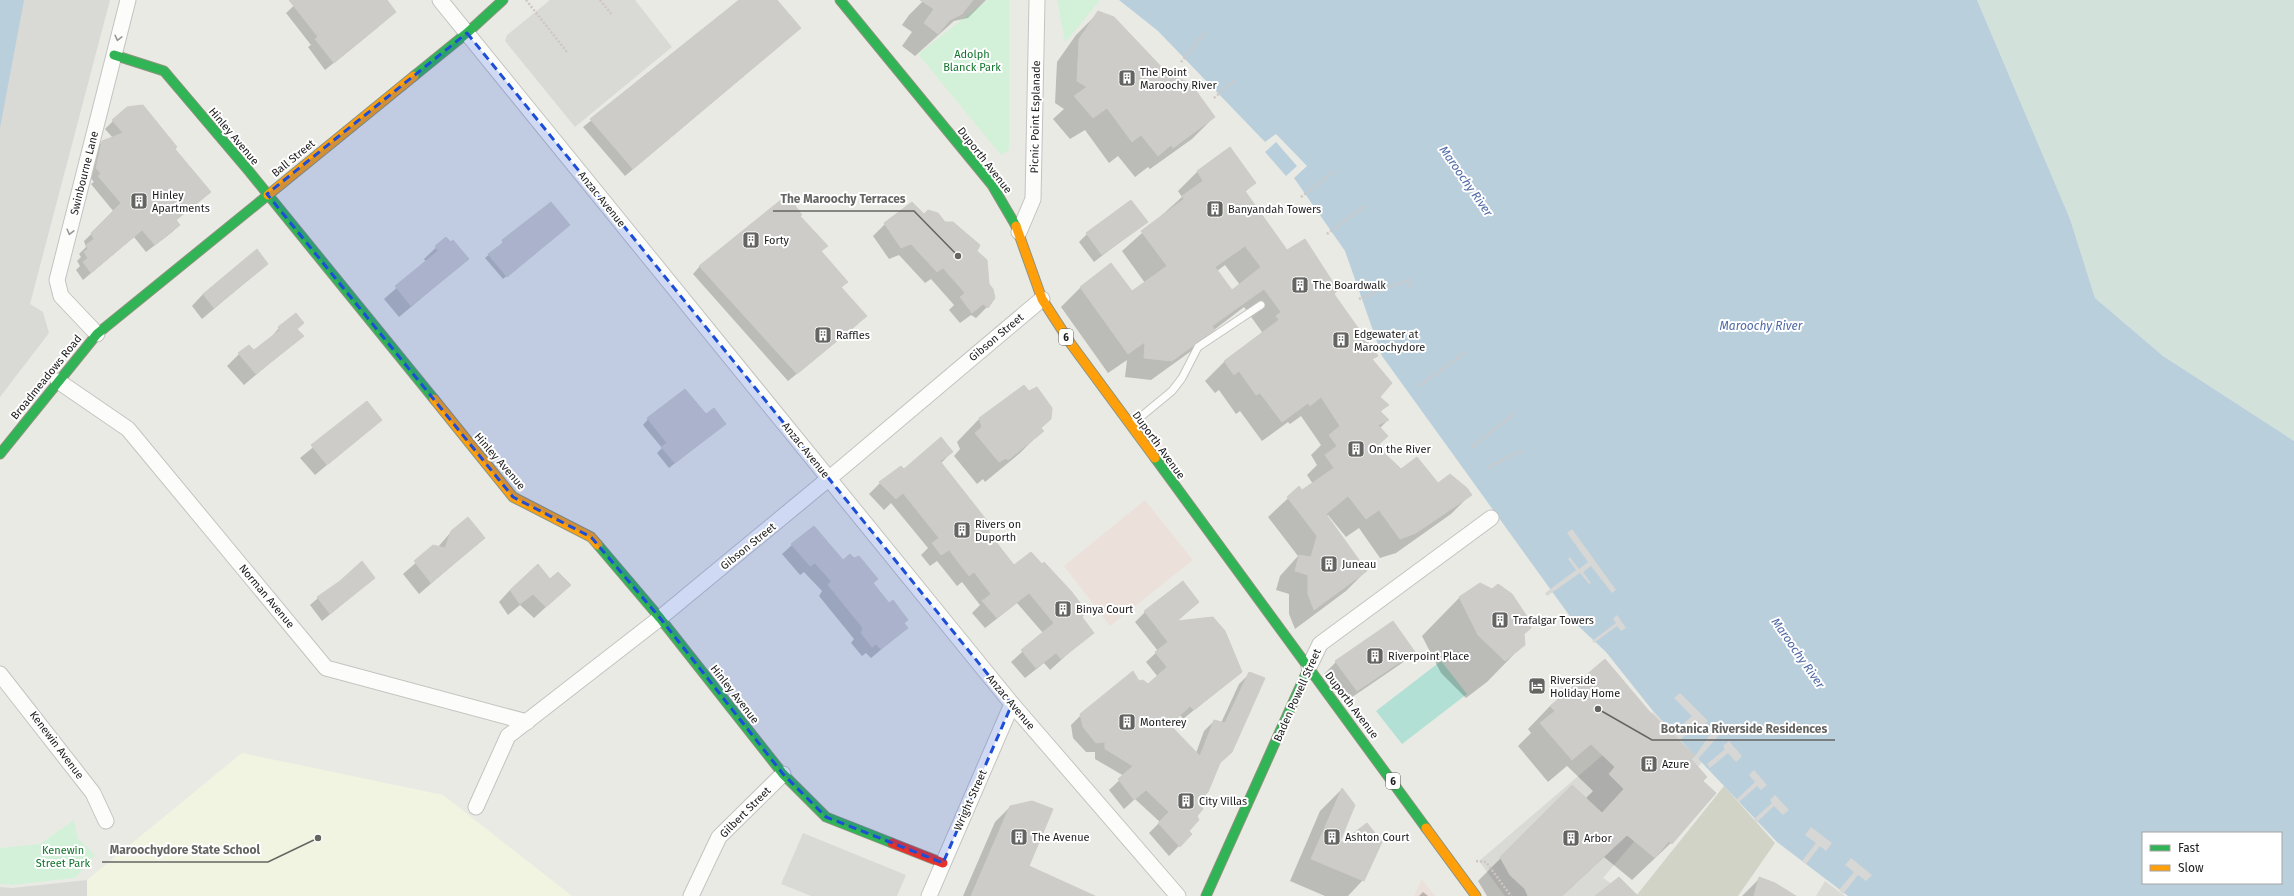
<svg xmlns="http://www.w3.org/2000/svg" width="2294" height="896" font-family="'Fira Sans',sans-serif">
<style>
.residential{fill:#d9d9d6}
.commercial{fill:#ece0db}
.education{fill:#f1f4e0}
.construction{fill:#d1d3c7}
.wetland{fill:#d3e1db}
.park{fill:#d3f1d9}
.pitch{fill:#b2e0d4}
.water{fill:#bacfdc;fill-rule:evenodd}
.pier{fill:#d7d7d5}
.shadow{fill:#0003;fill-rule:evenodd}
.building{fill:#cdccc8;stroke:#cdccc7;fill-rule:evenodd}
.lines{fill:none;stroke-linecap:round;stroke-linejoin:round}
.lane-casing{stroke:#c3c3c1;stroke-width:9}
.street-casing{stroke:#c3c3c1;stroke-width:17}
.fast-casing{stroke:#8e937e;stroke-width:11}
.slow-casing{stroke:#8e937e;stroke-width:11}
.jam-casing{stroke:#8e937e;stroke-width:11}
.path{stroke:#d0c7c3;stroke-width:2.5;stroke-dasharray:2 2;stroke-linecap:butt}
.lane{stroke:#fcfcfb;stroke-width:7}
.street{stroke:#fcfcfb;stroke-width:15}
.fast{stroke:#30b455;stroke-width:9}
.slow{stroke:#ff9f0a;stroke-width:9}
.jam{stroke:#e5322d;stroke-width:9}
.oneway{stroke:#979797}
.marked{fill:#1d4ed8;fill-opacity:0.2;stroke:#1d4ed8;stroke-width:3;stroke-dasharray:8 5;stroke-linejoin:round}
.labels{text-anchor:middle;stroke-width:4;stroke-linejoin:round;paint-order:stroke}
.shield{fill:#fff;stroke:#606060;stroke-width:1}
.shield-label{font-size:10px;font-weight:bold;fill:#1c1c1c}
.park-label{font-size:11px;fill:#12732c;stroke:#fff}
.poi-label{font-size:11px;fill:#1c1c1c;stroke:#fff;text-anchor:start}
.street-label{font-size:11px;fill:#1c1c1c;stroke:#fff}
.water-label{font-size:12px;font-style:italic;fill:#4f6aa6;stroke:#fff}
.leader{fill:none;stroke:#646462;stroke-width:1.5}
.callout-dot{fill:#646462;stroke:#fff;stroke-width:1.5}
.callout-label{font-size:12px;text-anchor:middle;font-weight:bold;fill:#646462;stroke:#fff;stroke-width:4;stroke-linejoin:round;paint-order:stroke}
</style>
<rect width="100%" height="100%" fill="#eaeae5"/>
<g class="residential">
<polygon points="0,0 110,0 30,304 43,312 49,333 0,397"/>
<polygon points="550,0 635,0 672,47 575,127 505,41 507,35"/>
<polygon points="1653,712 1703,761 1603,878 1629,895 1628,896 1505,896 1479,861"/>
<polygon points="803,833 906,875 897,896 811,896 781,884"/>
<polygon points="87,880 87,896 0,896 0,887 12,888"/>
<polygon points="1825,881 1845,896 1816,896"/>
</g>
<g class="commercial">
<polygon points="1145,500 1193,560 1110,626 1064,566"/>
<polygon points="1422,879 1435,896 1414,896"/>
</g>
<polygon class="education" points="242,753 443,795 572,896 87,896 87,880"/>
<polygon class="construction" points="1724,786 1775,843 1738,896 1636,896"/>
<polygon class="wetland" points="1977,0 2294,0 2294,441 2163,356 2095,298 2070,219"/>
<g class="park">
<polygon points="987,0 1009,0 1009,150 1001,155 918,54"/>
<polygon points="1057,0 1100,0 1065,43"/>
<polygon points="74,820 78,839 95,855 75,878 12,885 0,884 0,848 40,844"/>
</g>
<polygon class="pitch" points="1441,661 1467,694 1402,744 1376,711"/>
<g class="water">
<polygon points="0,0 24,0 0,128"/>
<path d="M1119,0H1977L2070,219L2095,298L2163,356L2294,441V896H1848L1777,842L1653,711L1606,652L1574,622L1382,356L1345,251L1294,178L1307,166L1276,134L1265,142L1158,31ZM2143,833H2281V883H2143Z"/>
<polygon points="1276,142 1297,166 1286,176 1265,152"/>
</g>
<g class="pier">
<polygon points="1572,529 1616,590 1612,593 1591,566 1583,572 1591,583 1589,584 1580,573 1547,596 1545,593 1576,570 1568,559 1570,557 1579,569 1588,562 1567,533"/>
<polygon points="1617,615 1626,628 1621,631 1617,626 1594,643 1592,641 1616,623 1613,619"/>
<polygon points="1680,693 1708,721 1702,727 1697,723 1677,743 1670,736 1692,716 1674,698"/>
<polygon points="1714,729 1720,734 1698,759 1695,756"/>
<polygon points="1729,741 1742,756 1736,762 1728,753 1710,768 1707,764 1725,749 1723,746"/>
<polygon points="1754,770 1767,785 1761,790 1757,786 1739,802 1737,799 1755,782 1749,775"/>
<polygon points="1775,795 1789,810 1783,815 1774,806 1756,823 1753,820 1772,803 1770,800"/>
<polygon points="1811,827 1832,843 1826,851 1820,846 1806,864 1802,861 1816,843 1805,835"/>
<polygon points="1851,858 1872,875 1866,881 1858,875 1843,894 1839,890 1854,872 1845,865"/>
</g>
<g class="shadow">
<polygon points="300,0 369,0 378,27 325,70 308,47 311,45 286,13"/>
<polygon points="740,0 776,0 800,28 625,176 583,127"/>
<polygon points="924,0 986,0 968,18 954,21 915,56 902,46 912,32 902,25 909,15"/>
<polygon points="1099,12 1214,117 1192,139 1150,169 1148,167 1135,177 1118,156 1109,163 1085,130 1070,139 1053,119 1064,109 1055,103 1057,62 1076,35"/>
<polygon points="113,121 174,149 202,199 175,221 179,225 171,233 146,252 134,237 83,280 76,270 80,266 77,261 81,257 79,254 86,247 84,241 114,212 91,184 94,182 89,176 94,150 102,142 113,138 105,129"/>
<path d="M1230,149L1255,182L1245,192L1287,252L1333,294L1376,355L1372,360L1379,397L1387,405L1380,412L1388,420L1380,428L1376,446L1401,471L1470,495L1451,514L1396,553L1380,558L1359,528L1346,537L1328,515L1326,516L1366,571L1346,591L1295,629L1289,614V594L1276,590L1280,576L1298,556L1268,517L1299,488L1302,492L1313,484L1307,475L1317,465L1311,455L1321,445L1301,416L1290,424L1288,422L1262,441L1240,411L1236,414L1219,390L1215,393L1205,381L1225,361L1258,337L1262,332L1244,307L1214,330L1194,349L1151,380L1125,377L1127,360L1108,373L1061,307L1080,288L1110,265L1132,293L1145,283L1122,251L1182,197L1178,191L1197,172ZM1225,265L1240,285L1232,291L1217,271Z"/>
<polygon points="550,203 565,229 503,279 485,258"/>
<polygon points="924,215 945,223 976,251 987,307 976,318 971,315 960,323 949,310 954,305 931,279 925,283 899,255 889,259 873,236 885,224"/>
<polygon points="798,217 826,246 821,252 847,282 841,288 858,324 788,381 693,274 700,266"/>
<polygon points="1146,222 1094,262 1079,242 1087,234"/>
<polygon points="446,238 468,259 399,317 384,299 426,262 424,259"/>
<polygon points="267,264 202,319 192,306 203,294"/>
<polygon points="303,323 296,330 302,336 244,385 227,366 239,354 254,351 268,341 279,328"/>
<polygon points="1023,386 1042,431 1020,453 985,482 983,479 977,484 954,456 960,449 957,442 979,419"/>
<polygon points="367,403 381,420 315,475 300,458"/>
<polygon points="705,415 725,423 669,468 657,453 662,448 643,425 648,419"/>
<polygon points="952,452 941,463 1014,567 1080,617 1092,632 1050,670 1044,663 1025,678 1011,662 1043,633 1017,603 985,628 972,613 980,605 962,582 957,586 937,561 930,566 921,555 928,548 891,503 884,510 869,494 880,483 904,470"/>
<polygon points="451,532 484,538 419,594 403,574 434,547 438,547"/>
<polygon points="792,545 842,562 877,579 872,584 907,628 871,658 866,653 862,656 851,643 854,639 819,596 822,591 804,572 800,575 782,554"/>
<polygon points="373,578 322,621 310,605 318,598"/>
<polygon points="549,580 570,585 534,618 520,605 508,615 499,602 510,590"/>
<polygon points="1480,584 1523,635 1524,644 1487,682 1466,698 1441,673 1422,636 1459,598"/>
<polygon points="1198,602 1175,622 1241,672 1183,719 1180,715 1169,725 1196,753 1204,731 1214,721 1221,723 1239,684 1249,674 1219,764 1187,831 1191,834 1169,856 1149,833 1160,822 1135,799 1124,809 1109,790 1124,776 1095,759 1095,752 1086,752 1073,738 1071,725 1081,715 1139,682 1148,685 1158,677 1146,662 1158,651 1135,622 1145,612"/>
<polygon points="1393,622 1413,652 1402,663 1345,702 1324,674 1336,662"/>
<polygon points="1550,706 1701,781 1671,843 1632,880 1604,857 1562,896 1487,896 1478,881 1572,786 1586,798 1593,791 1567,766 1548,782 1518,746 1531,733 1528,729"/>
<polygon points="1342,789 1337,848 1363,880 1348,896 1325,896 1290,881 1320,811"/>
<polygon points="1011,806 1028,866 1092,896 963,896 995,822"/>
<polygon points="1759,879 1794,896 1742,896"/>
<polygon points="1423,892 1428,896 1419,896"/>
</g>
<g class="building">
<polygon points="289,0 387,0 396,12 334,63 315,39 318,37"/>
<polygon points="739,0 777,0 801,28 633,169 590,119"/>
<polygon points="920,0 973,0 962,14 950,20 938,34 924,23 934,9"/>
<polygon points="1098,11 1114,17 1169,75 1188,82 1194,88 1215,117 1173,148 1171,145 1158,156 1141,135 1132,142 1107,108 1093,118 1074,96 1087,87 1077,81 1079,39"/>
<polygon points="143,105 177,147 175,149 211,192 176,220 180,225 155,245 142,230 91,273 83,262 88,258 84,252 88,249 86,245 94,239 91,233 121,203 98,176 101,174 96,168 102,141 123,133 112,120 127,107"/>
<path d="M1230,147L1256,183L1245,191L1287,250L1305,239L1338,290L1334,294L1378,356L1372,359L1392,383L1380,397L1389,405L1380,411L1389,420L1378,425L1388,436L1377,446L1401,469L1417,457L1438,483L1450,474L1467,488L1472,495L1416,533L1400,539L1379,510L1366,519L1348,496L1326,514L1367,571L1314,610L1308,594V575L1295,571L1299,555L1311,557L1317,536L1287,497L1299,486L1302,490L1334,468L1325,455L1337,446L1329,435L1340,426L1321,397L1310,406L1308,403L1282,422L1260,393L1256,395L1239,371L1234,375L1224,361L1279,320L1276,316L1281,312L1264,289L1212,326L1215,330L1172,361L1144,358L1145,342L1128,354L1080,287L1111,263L1132,291L1167,266L1141,231L1184,199L1182,196L1203,181L1197,171ZM1245,246L1261,267L1232,290L1215,267Z"/>
<polygon points="787,195 802,215 800,216 828,246 821,251 848,282 841,287 867,316 797,374 699,266"/>
<polygon points="1131,200 1148,222 1102,255 1086,233"/>
<polygon points="551,202 570,225 507,277 488,254 503,243 502,240"/>
<polygon points="912,202 924,214 928,210 938,213 945,222 953,222 980,245 977,251 987,260 989,284 993,289 995,298 988,308 983,304 972,313 960,297 965,293 943,268 937,272 911,244 901,248 884,223"/>
<polygon points="446,237 451,242 453,240 469,259 411,306 395,286 438,251 435,246"/>
<polygon points="257,249 268,264 214,308 203,294"/>
<polygon points="296,313 304,323 297,329 304,336 256,374 238,353 249,345 254,350 280,330 278,327"/>
<polygon points="1024,385 1029,391 1037,387 1052,408 1051,419 1041,428 1044,431 1023,448 1008,460 1006,458 999,462 975,433 982,427 979,418"/>
<polygon points="685,389 706,414 714,408 726,424 675,463 661,447 667,443 647,418"/>
<polygon points="367,401 382,420 327,465 311,445"/>
<polygon points="941,437 953,452 940,461 992,527 988,532 1014,565 1031,552 1042,564 1044,562 1071,591 1087,612 1082,617 1094,633 1061,659 1056,653 1036,668 1021,650 1054,623 1029,593 997,618 982,601 991,594 974,572 969,576 949,550 941,555 932,543 939,538 903,493 896,499 879,482 901,466 904,469"/>
<polygon points="468,517 485,538 431,583 414,561 433,545 445,548 451,531"/>
<polygon points="814,526 843,560 850,554 854,558 859,556 878,579 873,583 889,603 893,600 908,620 904,623 908,628 881,649 876,644 872,647 861,633 863,628 828,585 831,581 815,563 810,566 791,544"/>
<polygon points="362,561 375,578 330,614 317,597 340,581"/>
<polygon points="538,564 550,579 558,572 571,585 546,607 533,594 520,604 510,590"/>
<polygon points="1183,581 1199,602 1177,621 1213,617 1225,631 1242,672 1194,710 1190,706 1170,725 1200,756 1214,720 1225,723 1249,672 1265,678 1232,752 1220,763 1208,792 1205,795 1207,797 1200,805 1203,809 1197,816 1199,820 1189,831 1192,834 1180,847 1158,823 1169,812 1146,790 1134,800 1118,779 1133,766 1105,749 1105,742 1096,743 1083,727 1080,714 1133,671 1139,681 1143,680 1148,684 1167,667 1155,652 1168,642 1144,611"/>
<polygon points="1480,583 1492,589 1498,584 1512,594 1528,618 1531,628 1524,634 1525,645 1505,661 1478,635 1459,597"/>
<polygon points="1393,621 1415,652 1357,691 1335,661"/>
<polygon points="1605,659 1649,711 1695,756 1691,759 1707,777 1703,781 1716,793 1672,844 1669,841 1655,858 1627,835 1562,896 1528,896 1525,889 1510,875 1500,857 1572,785 1602,813 1624,789 1609,774 1615,767 1591,744 1572,760 1540,723 1555,711 1550,706"/>
<polygon points="1342,788 1355,805 1339,844 1367,823 1382,842 1364,881 1311,859"/>
<polygon points="1032,801 1053,809 1029,866 1095,896 971,896 1010,806"/>
<polygon points="1619,877 1638,896 1595,896"/>
<polygon points="1759,877 1775,883 1796,896 1754,896"/>
</g>
<g class="lines">
<g class="lane-casing">
<polyline id="lane" points="1132,424 1172,391 1182,378 1198,347 1261,305"/>
</g>
<g class="street-casing">
<g id="street">
<polyline points="440,0 1012,704 1178,896"/>
<polyline points="1019,232 1033,199 1037,0"/>
<polyline points="97,334 61,296 57,280 128,0"/>
<polyline points="58,381 128,429 326,668 527,722"/>
<polyline points="1309,667 1320,644 1491,518"/>
<polyline points="0,674 93,793 106,821"/>
<polyline points="476,807 508,736 660,618 844,466 1042,299"/>
<polyline points="691,896 719,837 783,774"/>
<polyline points="929,896 1012,704"/>
</g>
</g>
<g class="fast-casing">
<g id="fast">
<polyline points="840,0 992,185 1016,226"/>
<polyline points="114,55 164,71 248,170 434,399"/>
<polyline points="414,76 467,33 503,0"/>
<polyline points="0,454 97,334 268,195"/>
<polyline points="1155,458 1426,828"/>
<polyline points="598,545 660,618 783,774 826,817 892,843"/>
<polyline points="1206,896 1309,667"/>
</g>
</g>
<g class="slow-casing">
<g id="slow">
<polyline points="268,195 414,76"/>
<polyline points="1016,226 1042,299 1071,344 1155,458"/>
<polyline points="434,399 513,497 591,537 598,545"/>
<polyline points="1426,828 1476,896"/>
</g>
</g>
<g class="jam-casing">
<polyline id="jam" points="892,843 943,863"/>
</g>
<g class="path">
<polyline points="526,0 567,52"/>
<polyline points="600,0 612,15"/>
<polyline points="1181,62 1205,33"/>
<polyline points="1214,98 1236,79"/>
<polyline points="1301,197 1335,171"/>
<polyline points="1327,234 1364,206"/>
<polyline points="1359,299 1408,280 1411,288"/>
<polyline points="1420,385 1466,352"/>
<polyline points="1472,447 1515,413"/>
<polyline points="1487,468 1522,450"/>
<polyline points="1476,861 1486,862 1511,896"/>
</g>
<use href="#lane" class="lane"/>
<use href="#street" class="street"/>
<use href="#fast" class="fast"/>
<use href="#slow" class="slow"/>
<use href="#jam" class="jam"/>
</g>
<defs><path id="oneway-chevron" d="M-2-3.5L2.5 0L-2 3.5" fill="none" stroke-width="1.6" stroke-linecap="round" stroke-linejoin="round"/></defs>
<g class="oneway">
<use href="#oneway-chevron" transform="translate(118 38) rotate(104)"/>
<use href="#oneway-chevron" transform="translate(70 232) rotate(104)"/>
</g>
<path class="marked" d="M467,33L1012,704L943,863L826,817L783,774L660,618L591,537L513,497L267,194Z"/>
<defs>
<g id="building-square" transform="scale(0.9)"><rect x="-9" y="-9" width="18" height="18" rx="4" fill="#646462" stroke="#fff"/><path d="M-4-6H4V6H1V3H-1V6H-4ZM-2.5-4.3h1.7v1.8h-1.7ZM.8-4.3h1.7v1.8H.8ZM-2.5-1h1.7V.8h-1.7ZM.8-1h1.7V.8H.8Z" fill="#fff"/></g>
<g id="hotel-square" transform="scale(0.9)"><rect x="-9" y="-9" width="18" height="18" rx="4" fill="#646462" stroke="#fff"/><path d="M-6-4.5h1.5V1H6V5H4.5V3h-9V5H-6ZM-4 0a1.8 1.8 0 1 1 3.6 0ZM.5 0V-2.5h3Q6-2.5 6 0Z" fill="#fff"/></g>
</defs>
<g fill-rule="evenodd">
<use href="#building-square" x="1127" y="78"/>
<use href="#building-square" x="139" y="201"/>
<use href="#building-square" x="1215" y="209"/>
<use href="#building-square" x="751" y="240"/>
<use href="#building-square" x="1300" y="285"/>
<use href="#building-square" x="823" y="335"/>
<use href="#building-square" x="1341" y="340"/>
<use href="#building-square" x="1356" y="449"/>
<use href="#building-square" x="962" y="530"/>
<use href="#building-square" x="1329" y="564"/>
<use href="#building-square" x="1063" y="609"/>
<use href="#building-square" x="1500" y="620"/>
<use href="#building-square" x="1375" y="656"/>
<use href="#hotel-square" x="1537" y="686"/>
<use href="#building-square" x="1127" y="722"/>
<use href="#building-square" x="1649" y="764"/>
<use href="#building-square" x="1186" y="801"/>
<use href="#building-square" x="1019" y="837"/>
<use href="#building-square" x="1332" y="837"/>
<use href="#building-square" x="1571" y="838"/>
</g>
<g class="labels">
<g class="shield">
<rect x="1059" y="329" width="14" height="16" rx="3"/>
<rect x="1386" y="773" width="14" height="16" rx="3"/>
</g>
<g class="shield-label">
<text x="1066" y="341">6</text>
<text x="1393" y="785">6</text>
</g>
<g class="park-label">
<text x="972" y="58">Adolph<tspan x="972" dy="13">Blanck Park</tspan></text>
<text x="63" y="854">Kenewin<tspan x="63" dy="13">Street Park</tspan></text>
</g>
<g class="poi-label">
<text x="1140" y="76">The Point<tspan x="1140" dy="13">Maroochy River</tspan></text>
<text x="152" y="199">Hinley<tspan x="152" dy="13">Apartments</tspan></text>
<text x="1228" y="213">Banyandah Towers</text>
<text x="764" y="244">Forty</text>
<text x="1313" y="289">The Boardwalk</text>
<text x="1354" y="338">Edgewater at<tspan x="1354" dy="13">Maroochydore</tspan></text>
<text x="836" y="339">Raffles</text>
<text x="1369" y="453">On the River</text>
<text x="975" y="528">Rivers on<tspan x="975" dy="13">Duporth</tspan></text>
<text x="1342" y="568">Juneau</text>
<text x="1076" y="613">Binya Court</text>
<text x="1513" y="624">Trafalgar Towers</text>
<text x="1388" y="660">Riverpoint Place</text>
<text x="1550" y="684">Riverside<tspan x="1550" dy="13">Holiday Home</tspan></text>
<text x="1140" y="726">Monterey</text>
<text x="1662" y="768">Azure</text>
<text x="1199" y="805">City Villas</text>
<text x="1032" y="841">The Avenue</text>
<text x="1345" y="841">Ashton Court</text>
<text x="1584" y="842">Arbor</text>
</g>
<g class="street-label">
<text transform="translate(1035 117) rotate(-89)" y="4">Picnic Point Esplanade</text>
<text transform="translate(234 136) rotate(50)" y="4">Hinley Avenue</text>
<text transform="translate(293 158) rotate(-39)" y="4">Ball Street</text>
<text transform="translate(985 160) rotate(52)" y="4">Duporth Avenue</text>
<text transform="translate(84 173) rotate(-76)" y="4">Swinbourne Lane</text>
<text transform="translate(602 199) rotate(51)" y="4">Anzac Avenue</text>
<text transform="translate(996 337) rotate(-40)" y="4">Gibson Street</text>
<text transform="translate(46 377) rotate(-51)" y="4">Broadmeadows Road</text>
<text transform="translate(1159 445) rotate(54)" y="4">Duporth Avenue</text>
<text transform="translate(806 450) rotate(51)" y="4">Anzac Avenue</text>
<text transform="translate(500 461) rotate(49)" y="4">Hinley Avenue</text>
<text transform="translate(748 546) rotate(-39)" y="4">Gibson Street</text>
<text transform="translate(267 596) rotate(50)" y="4">Norman Avenue</text>
<text transform="translate(735 694) rotate(52)" y="4">Hinley Avenue</text>
<text transform="translate(1297 695) rotate(-66)" y="4">Baden Powell Street</text>
<text transform="translate(1011 702) rotate(50)" y="4">Anzac Avenue</text>
<text transform="translate(1352 705) rotate(53)" y="4">Duporth Avenue</text>
<text transform="translate(57 745) rotate(53)" y="4">Kenewin Avenue</text>
<text transform="translate(970 800) rotate(-66)" y="4">Wright Street</text>
<text transform="translate(745 812) rotate(-45)" y="4">Gilbert Street</text>
</g>
<g class="water-label">
<text transform="translate(1466 181) rotate(55)" y="4">Maroochy River</text>
<text x="1761" y="330">Maroochy River</text>
<text transform="translate(1798 653) rotate(55)" y="4">Maroochy River</text>
</g>
</g>
<path class="leader" d="M958 256L914 211H773M1598 709L1652 740H1835M318 838L268 862H102"/>
<g class="callout-dot">
<circle cx="958" cy="256" r="4"/>
<circle cx="1598" cy="709" r="4"/>
<circle cx="318" cy="838" r="4"/>
</g>
<g class="callout-label">
<text x="843" y="203">The Maroochy Terraces</text>
<text x="1744" y="733">Botanica Riverside Residences</text>
<text x="185" y="854">Maroochydore State School</text>
</g>
<rect x="2142" y="832" width="140" height="52" fill="#ffffff" stroke="#a4a4a4"/>
<rect x="2150" y="845" width="20" height="6" fill="#30b455" stroke="#a4a4a4"/>
<text x="2178" y="852" font-size="12" fill="#1c1c1c">Fast</text>
<rect x="2150" y="865" width="20" height="6" fill="#ff9f0a" stroke="#a4a4a4"/>
<text x="2178" y="872" font-size="12" fill="#1c1c1c">Slow</text>
</svg>
